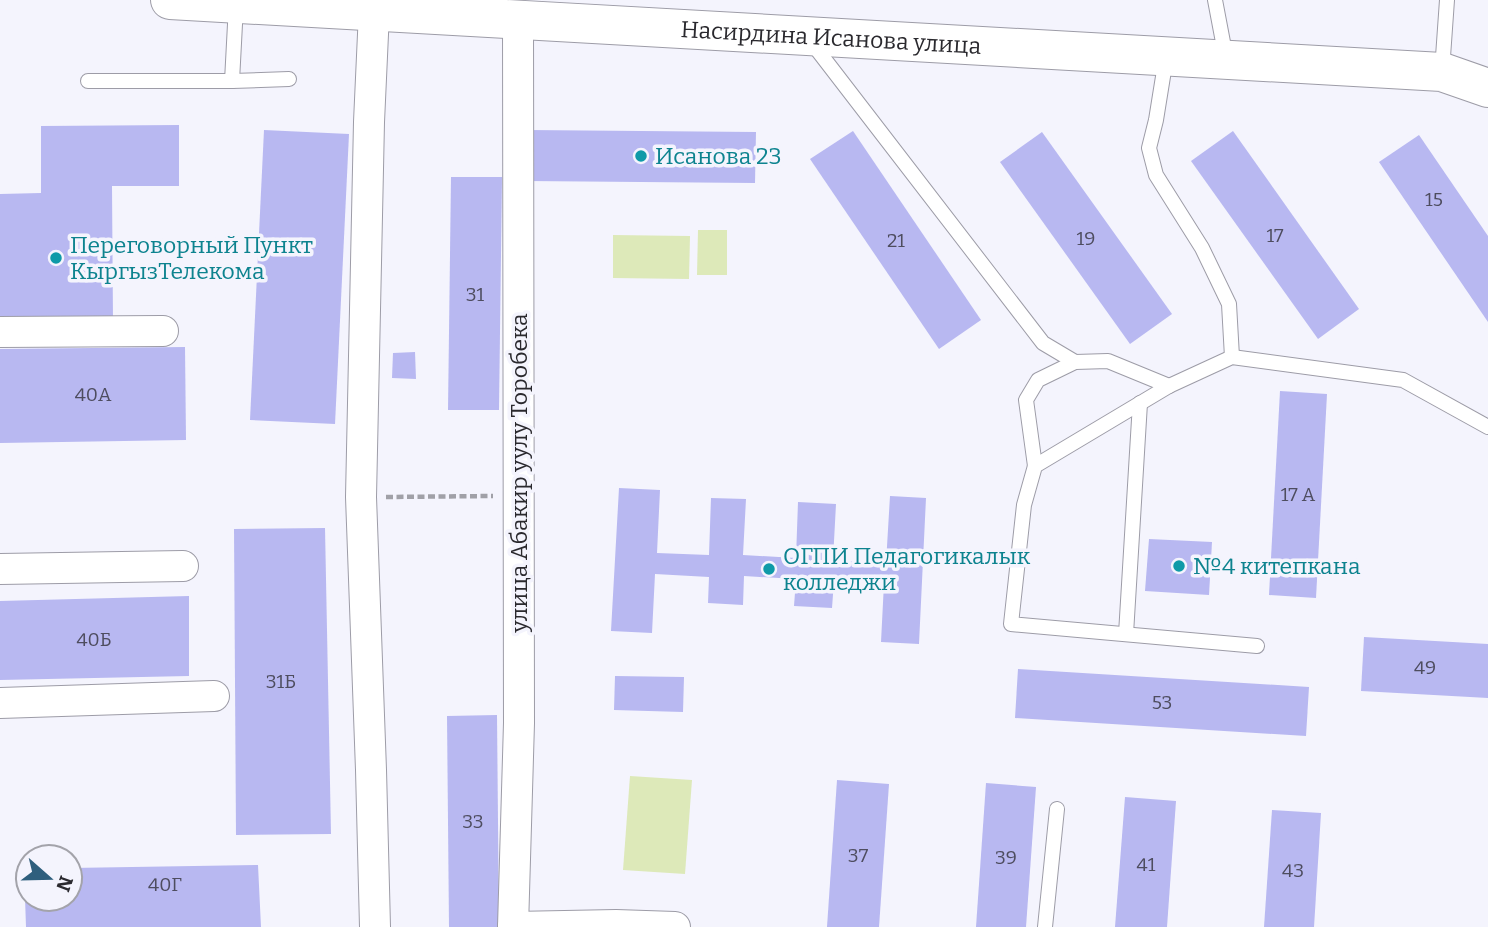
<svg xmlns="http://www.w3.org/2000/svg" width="1488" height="927" font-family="Bitter,serif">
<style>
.green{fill:#dde9b9}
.building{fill:#b8b8f1}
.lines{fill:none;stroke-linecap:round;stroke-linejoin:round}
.service-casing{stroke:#9d9ca7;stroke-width:16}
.minor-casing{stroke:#9d9ca7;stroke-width:32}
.secondary-casing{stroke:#9d9ca7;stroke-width:40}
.path{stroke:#a0a0a7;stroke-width:4.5;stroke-dasharray:7 3.5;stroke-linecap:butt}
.service{stroke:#fff;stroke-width:14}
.minor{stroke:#fff;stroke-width:30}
.secondary{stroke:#fff;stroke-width:38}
.culture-dot{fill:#0f9aa8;stroke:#f4f4fd;stroke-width:2.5}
.labels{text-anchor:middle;stroke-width:7;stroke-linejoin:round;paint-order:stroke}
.number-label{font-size:19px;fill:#4e4d5f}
.street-label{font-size:23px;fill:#2a292e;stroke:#f4f4fd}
.culture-label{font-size:23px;fill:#0d838f;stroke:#f4f4fd;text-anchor:start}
</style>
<rect width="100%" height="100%" fill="#f4f4fd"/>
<g class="green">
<polygon points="698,230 727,230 727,275 697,275"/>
<polygon points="613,235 690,236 689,279 613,278"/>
<polygon points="630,776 692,780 685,874 623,870"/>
</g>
<g class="building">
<polygon points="179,125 179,186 112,186 113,322 0,323 0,194 41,193 41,126"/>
<polygon points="264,130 349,134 335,424 250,420"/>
<polygon points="527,130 756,132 755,183 526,181"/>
<polygon points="853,131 981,320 939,349 810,159"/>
<polygon points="1233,131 1359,309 1318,339 1191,161"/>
<polygon points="1042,132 1172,314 1130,344 1000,162"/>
<polygon points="1419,135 1488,236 1488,322 1379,162"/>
<polygon points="451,177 502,177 499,410 448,410"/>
<polygon points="185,347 186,440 0,443 0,349"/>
<polygon points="415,352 416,379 392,378 393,353"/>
<polygon points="1280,391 1327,394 1316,598 1269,595"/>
<polygon points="619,488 660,490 657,553 709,555 711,498 746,499 743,555 796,558 798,502 836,504 833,560 886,563 890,496 926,498 919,644 881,642 884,583 834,581 832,608 794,606 796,579 744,576 743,605 708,603 709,577 655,574 652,633 611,631"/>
<polygon points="325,528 331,834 236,835 234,529"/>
<polygon points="1149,539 1212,542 1209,595 1145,591"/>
<polygon points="189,596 189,676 0,680 0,601"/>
<polygon points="1364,637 1488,644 1488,698 1361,691"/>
<polygon points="1018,669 1309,687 1306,736 1015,718"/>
<polygon points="615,676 684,677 683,712 614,710"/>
<polygon points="497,715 499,927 449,927 447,716"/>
<polygon points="837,780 889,784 879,927 827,927"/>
<polygon points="986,783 1036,787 1026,927 976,927"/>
<polygon points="1125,797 1176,801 1167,927 1115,927"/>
<polygon points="1272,810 1321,813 1314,927 1264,927"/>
<polygon points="258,865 261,927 26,927 24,868 28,868 28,899 70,899 70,868"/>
</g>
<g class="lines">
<g class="service-casing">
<g id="service">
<polyline points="1215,0 1226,58"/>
<polyline points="812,43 1043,343 1075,362"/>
<polyline points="1166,58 1156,120 1149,148 1156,175 1202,248 1229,304 1232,357"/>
<polyline points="1442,71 1447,0"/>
<polyline points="88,81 232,81 289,79"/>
<polyline points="232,81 236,5"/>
<polyline points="1035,466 1026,400 1038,380 1075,362 1108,361 1169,386"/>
<polyline points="1126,634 1140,403"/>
<polyline points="1257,646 1011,624 1024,505 1035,466 1169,386 1232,357 1403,380 1488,427"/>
<polyline points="1045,927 1057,809"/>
</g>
</g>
<g class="minor-casing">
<g id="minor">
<polyline points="374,12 369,122 361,497 371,770 375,927"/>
<polyline points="0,332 163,331"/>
<polyline points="0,569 183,566"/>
<polyline points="0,703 214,696"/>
<polyline points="513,927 519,723 518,20"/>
<polyline points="513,927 616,925 675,927"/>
</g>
</g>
<g class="secondary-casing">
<g id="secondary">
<path id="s1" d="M170,0L1442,72L1488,88"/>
</g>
</g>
<polyline class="path" points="386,497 493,496"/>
<use href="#service" class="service"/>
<use href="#minor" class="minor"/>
<use href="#secondary" class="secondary"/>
</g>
<g class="culture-dot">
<circle cx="641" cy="156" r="7"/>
<circle cx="56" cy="258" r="7"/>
<circle cx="1179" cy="566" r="7"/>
<circle cx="769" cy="569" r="7"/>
</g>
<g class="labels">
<g class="number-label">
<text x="1434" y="206">15</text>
<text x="1275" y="242">17</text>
<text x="1086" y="245">19</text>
<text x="896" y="247">21</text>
<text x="475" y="301">31</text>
<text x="93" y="401">40А</text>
<text x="1298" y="501">17 А</text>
<text x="94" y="646">40Б</text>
<text x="1425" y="674">49</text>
<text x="281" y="688">31Б</text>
<text x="1162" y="709">53</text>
<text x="473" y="828">33</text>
<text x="858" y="862">37</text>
<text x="1006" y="864">39</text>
<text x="1146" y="871">41</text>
<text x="1293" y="877">43</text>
<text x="165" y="891">40Г</text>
</g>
<g class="street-label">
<text dy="8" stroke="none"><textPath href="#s1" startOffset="662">Насирдина Исанова улица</textPath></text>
<text transform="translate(519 473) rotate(-90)" y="8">улица Абакир уулу Торобека</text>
</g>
<g class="culture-label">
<text x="655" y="164">Исанова 23</text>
<text x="70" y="253">Переговорный Пункт<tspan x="70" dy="26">КыргызТелекома</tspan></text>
<text x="783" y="564">ОГПИ Педагогикалык<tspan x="783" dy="26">колледжи</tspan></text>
<text x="1193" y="574">№4 китепкана</text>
</g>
</g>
<g transform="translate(49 878) rotate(110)"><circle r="33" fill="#f4f4fd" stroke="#a3a3aa" stroke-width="2"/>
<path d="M0-5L12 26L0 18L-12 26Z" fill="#2f5f7d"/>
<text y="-10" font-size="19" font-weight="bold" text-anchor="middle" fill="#2a292e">N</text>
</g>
</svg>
